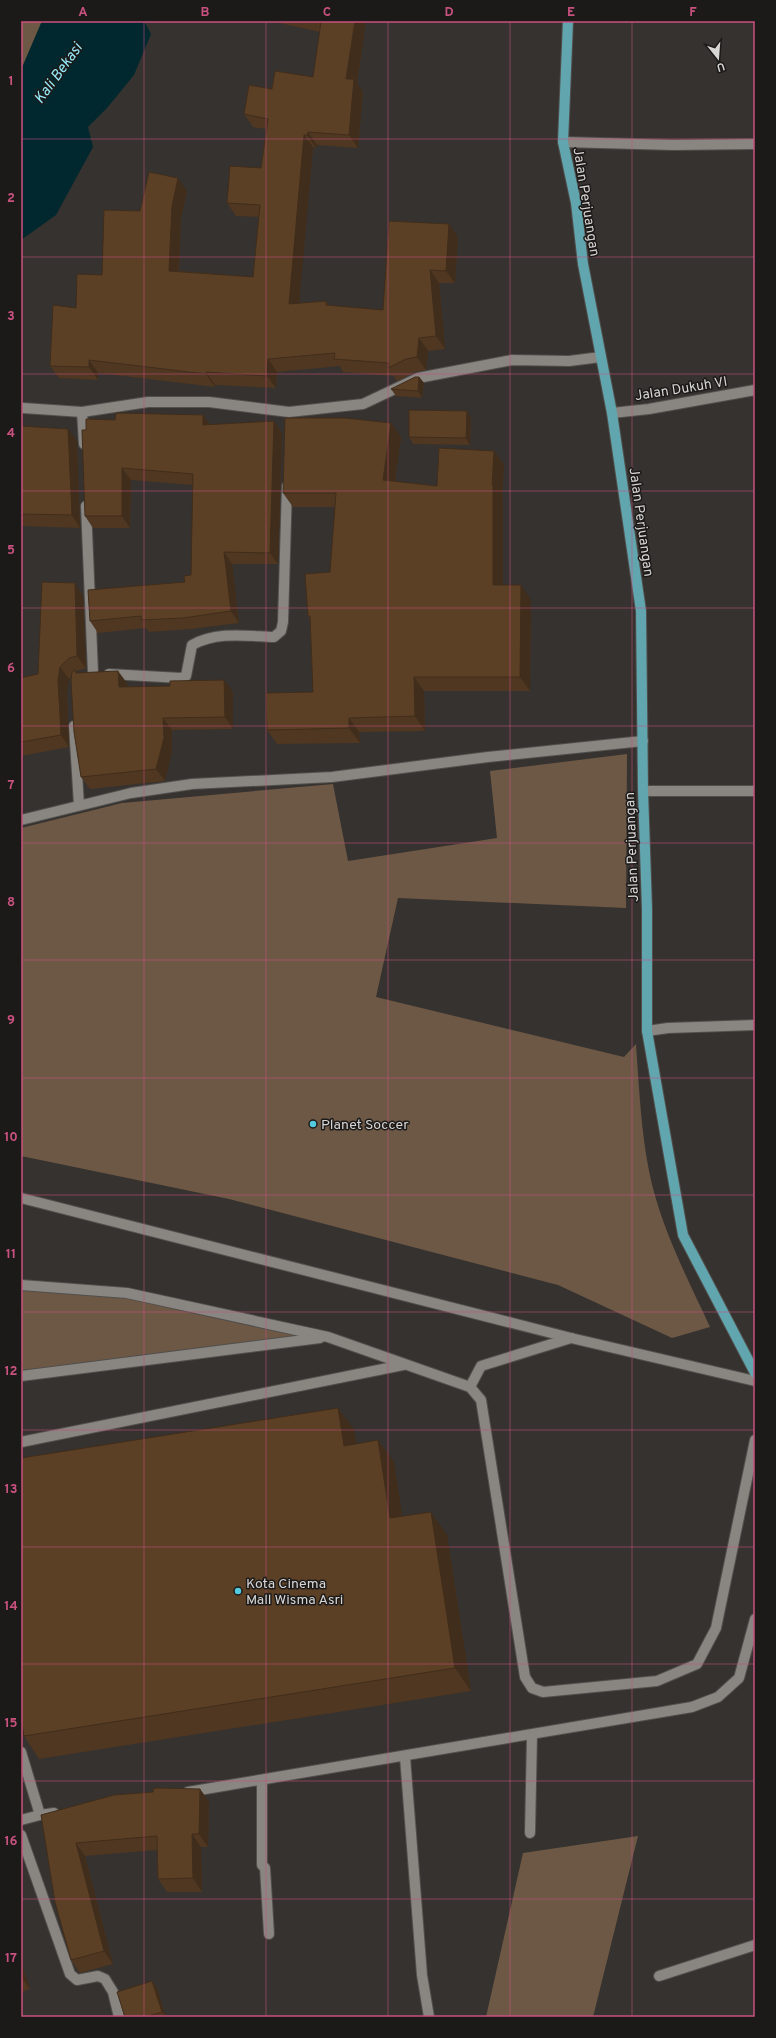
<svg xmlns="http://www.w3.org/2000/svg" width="776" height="2038" font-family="Overpass,sans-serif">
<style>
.green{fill:#6d5845}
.water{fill:#00282e}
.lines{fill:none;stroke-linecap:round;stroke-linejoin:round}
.minor-casing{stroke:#514f4c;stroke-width:12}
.major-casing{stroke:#514f4c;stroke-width:12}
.minor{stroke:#898581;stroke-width:10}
.major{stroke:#61a5af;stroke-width:10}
.wall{fill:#4f3721}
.shaded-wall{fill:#402d1b}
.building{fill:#5c4026;stroke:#402d1b}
.grid{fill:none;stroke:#c9517f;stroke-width:1;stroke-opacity:0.55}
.poi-dot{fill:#54cade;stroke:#1c1a19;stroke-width:1.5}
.labels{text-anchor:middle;stroke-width:3;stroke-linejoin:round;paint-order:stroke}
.street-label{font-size:14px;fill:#d8d6d4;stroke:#1c1a19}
.poi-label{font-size:14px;fill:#d8d6d4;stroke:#1c1a19;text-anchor:start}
.water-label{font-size:15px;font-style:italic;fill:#95eafa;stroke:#1c1a19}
.neatline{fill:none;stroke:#c9517f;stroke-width:1.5}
.grid-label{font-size:13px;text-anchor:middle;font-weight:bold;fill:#c9517f}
</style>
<rect width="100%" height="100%" fill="#36322f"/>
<g class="green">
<polygon points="21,21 42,21 21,70"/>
<path d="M627,754L626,908L398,898L376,997L624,1057L636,1044C639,1087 641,1130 649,1171C660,1226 687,1277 710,1327L672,1338L558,1285L229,1199L21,1156V828L122,803L333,784L348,861L497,838L490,771Z"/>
<polygon points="21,1285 127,1293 328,1337 21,1376"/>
<polygon points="638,1836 593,2017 486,2017 523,1853"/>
</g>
<polygon class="water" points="42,21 144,21 151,34 134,75 107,108 88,127 93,147 56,215 21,240 21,70"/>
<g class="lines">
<g class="minor-casing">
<g id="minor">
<polyline points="563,142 674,145 755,144"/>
<polyline points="23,408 82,412 148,402 209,402 289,412 363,404 418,378 512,360 569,361 601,357"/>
<polyline points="82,412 84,444"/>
<polyline points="612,413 649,409 755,390"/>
<polyline points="86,506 93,673"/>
<path d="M109,674L181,678L186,676L192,645C217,631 246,636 274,637L281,631L283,622L287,486"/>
<polyline points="74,726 79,805"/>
<polyline points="643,791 755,791"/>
<polyline points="21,820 131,793 192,784 332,777 488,757 643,741"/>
<polyline points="647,1031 668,1028 755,1025"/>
<polyline points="21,1198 571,1338 755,1381"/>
<polyline points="21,1285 127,1293 328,1337 470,1387 481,1400 525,1677 532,1688 543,1692 657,1681 697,1664 716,1628 755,1440"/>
<polyline points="21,1376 320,1338"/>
<polyline points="470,1387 481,1366 571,1338"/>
<polyline points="21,1442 403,1365"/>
<polyline points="21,1752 40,1815 54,1813"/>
<polyline points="405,1757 422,1975 429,2017"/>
<polyline points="262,1780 262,1865 265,1868 269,1934"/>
<polyline points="188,1792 692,1707 718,1697 739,1678 755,1619"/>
<polyline points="21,1820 40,1815"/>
<polyline points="530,1833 532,1735"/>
<polyline points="21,1835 70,1974 77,1980 98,1976 105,1979 113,1992 119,2017"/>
<polyline points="659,1976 755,1945"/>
</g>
</g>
<g class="major-casing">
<polyline id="major" points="568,21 563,142 576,203 583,264 612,413 641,611 643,791 647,909 647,1031 683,1235 755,1373"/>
</g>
<use href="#minor" class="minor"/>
<use href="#major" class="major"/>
</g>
<g class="wall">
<polygon points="274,21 366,21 357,83 363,92 358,148 317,145 316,148 313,147 299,303 326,301 329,306 383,310 458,237 455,283 439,283 445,349 428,351 426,370 415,372 397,381 394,376 343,372 340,366 277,372 276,388 215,385 215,387 98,373 98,380 59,378 50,366 76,308 102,275 140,211 187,191 181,218 179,271 253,277 259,217 236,216 227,203 261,168 266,129 253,127 244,114 272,89 313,77 320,32 275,22"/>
<polygon points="419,377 424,383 422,398 396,396 391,389"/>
<polygon points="203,415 210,425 274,421 282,433 278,564 232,564 239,623 191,629 149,632 146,628 98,633 90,621 185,582 191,575 193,485 131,480 130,528 93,528 85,516 86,430 115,420"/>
<polygon points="471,418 470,445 413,444 409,437"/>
<polygon points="391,423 401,437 395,481 437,486 494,451 504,465 502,497 503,499 503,585 531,600 530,691 424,691 425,731 359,732 360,743 277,744 267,730 313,692 310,619 308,616 330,572 335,507 293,507 283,493"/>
<polygon points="21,426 77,441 80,528 22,526 21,580"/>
<polygon points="83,596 86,668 77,671 76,672 77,673 127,683 127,687 170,686 224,680 233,692 233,729 172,730 172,751 165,781 90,789 81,777 72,676 69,679 67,692 69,747 21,756 21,678 38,674"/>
<polygon points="338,1408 354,1430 356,1444 378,1440 394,1462 402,1517 447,1535 471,1691 39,1759 24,1736"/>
<polygon points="200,1789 209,1802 208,1847 201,1847 202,1892 167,1892 158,1879 157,1850 85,1856 113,1964 80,1973 71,1960 41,1815"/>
<polygon points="21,1963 30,1989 21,1992"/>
<polygon points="152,1981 157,1988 166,2017 125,2017"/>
</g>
<g class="shaded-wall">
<polygon points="355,21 366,21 357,83 363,92 358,148 349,135 346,79"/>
<polygon points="308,132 317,145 316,148 307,135"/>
<polygon points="304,135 313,147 298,317 289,304"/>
<polygon points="178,178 187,191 181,218 178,284 169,271 172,206"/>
<polygon points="449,224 458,237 455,283 446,271"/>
<polygon points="430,270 439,283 445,349 436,336"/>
<polygon points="419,338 428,351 426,370 417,357"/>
<polygon points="268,359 277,372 276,388 267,376"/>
<polygon points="89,360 98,373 98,380 89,367"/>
<polygon points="206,372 215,385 215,387 206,374"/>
<polygon points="419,377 424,383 422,398 418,391"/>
<polygon points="467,411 471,418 470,445 466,438"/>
<polygon points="203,415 212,427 203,425"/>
<polygon points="274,421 282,433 278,564 270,553"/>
<polygon points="391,423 401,437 393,494 383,480"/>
<polygon points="68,429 77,441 80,528 72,515"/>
<polygon points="494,451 504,465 502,497 503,499 503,600 493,585 492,485"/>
<polygon points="122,468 131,480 130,528 122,516"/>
<polygon points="21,525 22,526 21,580"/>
<polygon points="224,552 232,564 239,623 231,611"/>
<polygon points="75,583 83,596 86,668 77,656"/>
<polygon points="521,585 531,600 530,691 520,677"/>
<polygon points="60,667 69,679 67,692 69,747 61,735 58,680"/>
<polygon points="118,671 127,683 128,699 119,687"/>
<polygon points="414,677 424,691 425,731 415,716"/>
<polygon points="224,680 233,692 233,729 225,717"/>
<polygon points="163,718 172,730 172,751 165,781 156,769"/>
<polygon points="349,718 359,732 360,743 349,728"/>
<polygon points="338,1408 354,1430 360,1468 344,1446"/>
<polygon points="378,1440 394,1462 406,1541 390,1518"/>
<polygon points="431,1512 447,1535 471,1691 455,1668"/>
<polygon points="200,1789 209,1802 208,1847 199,1834"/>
<polygon points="192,1834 201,1847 202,1892 193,1878"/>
<polygon points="76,1843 85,1856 113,1964 104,1951"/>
<polygon points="21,1963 30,1989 21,1977"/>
<polygon points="152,1981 157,1988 166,2017 162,2012"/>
</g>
<g class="building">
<polygon points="318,21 355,21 346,79 354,79 349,135 308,132 307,135 304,135 289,304 326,301 326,305 383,310 389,221 449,224 446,271 430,270 436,336 419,338 417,357 406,359 388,368 389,363 334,359 335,353 268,359 267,376 206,372 206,374 89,360 89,367 50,366 53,305 76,308 77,274 102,275 104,210 140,211 149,172 178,178 172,206 169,271 253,277 260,205 227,203 230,166 261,168 268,119 244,114 249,85 272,89 275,71 313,77 321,22"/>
<polygon points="415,377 419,377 418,391 391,389"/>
<polygon points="409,410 467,411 466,438 409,437"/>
<polygon points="116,413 203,415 203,425 274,421 270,553 224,552 231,611 183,618 141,620 141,616 90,621 88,590 185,582 184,576 191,575 193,474 122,468 122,516 85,516 82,430 86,430 86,419 115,420"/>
<polygon points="285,418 345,418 391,423 383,480 437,486 439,448 494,451 492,485 493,485 493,585 521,585 520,677 414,677 415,716 349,718 349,728 267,730 266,693 313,692 310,616 308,616 305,574 330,572 336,493 283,493"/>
<polygon points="21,426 68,429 72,515 21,514"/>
<polygon points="42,582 75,583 77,656 69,658 60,667 58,680 61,735 21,742 21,678 38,674"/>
<polygon points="75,670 76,673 118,671 119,687 170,686 170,681 224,680 225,717 163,718 164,738 156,769 81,777 74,732 71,680 72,672"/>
<polygon points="338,1408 344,1446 378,1440 390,1518 431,1512 455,1668 24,1736 21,1718 21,1458"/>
<polygon points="157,1788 200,1789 199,1834 192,1834 193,1878 158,1879 157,1836 76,1843 104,1951 71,1960 55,1902 41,1815 114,1795 153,1792 153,1789"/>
<polygon points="152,1981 162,2012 145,2017 125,2017 117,1992"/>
</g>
<path class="grid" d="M144,21V2017M266,21V2017M388,21V2017M510,21V2017M632,21V2017M21,139H755M21,257H755M21,374H755M21,491H755M21,608H755M21,726H755M21,843H755M21,960H755M21,1078H755M21,1195H755M21,1312H755M21,1430H755M21,1547H755M21,1664H755M21,1781H755M21,1899H755"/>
<g class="poi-dot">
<circle cx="313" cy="1124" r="4"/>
<circle cx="238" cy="1591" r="4"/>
</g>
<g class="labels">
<g class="street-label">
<text transform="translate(587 202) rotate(81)" y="5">Jalan Perjuangan</text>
<text transform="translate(681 388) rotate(-9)" y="5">Jalan Dukuh VI</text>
<text transform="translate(642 522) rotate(82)" y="5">Jalan Perjuangan</text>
<text transform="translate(631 847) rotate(-92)" y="5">Jalan Perjuangan</text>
</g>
<g class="poi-label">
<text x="321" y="1129">Planet Soccer</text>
<text x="246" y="1588">Kota Cinema<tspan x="246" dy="16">Mall Wisma Asri</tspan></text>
</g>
<g class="water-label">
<text transform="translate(58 73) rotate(-54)" y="5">Kali Bekasi</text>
</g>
</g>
<rect width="776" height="2038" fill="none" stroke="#1c1a19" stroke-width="44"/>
<g transform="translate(718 58) rotate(163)" stroke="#1c1a19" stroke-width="3" paint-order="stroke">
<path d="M0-3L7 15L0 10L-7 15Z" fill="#d8d6d4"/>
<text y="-6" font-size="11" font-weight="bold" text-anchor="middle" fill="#d8d6d4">U</text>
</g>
<rect x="22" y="22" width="732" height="1994" class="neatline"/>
<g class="grid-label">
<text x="83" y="16">A</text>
<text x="205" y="16">B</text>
<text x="327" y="16">C</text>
<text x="449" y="16">D</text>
<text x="571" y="16">E</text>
<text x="693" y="16">F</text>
<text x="11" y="85">1</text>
<text x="11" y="202">2</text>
<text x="11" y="320">3</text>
<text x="11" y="437">4</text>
<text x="11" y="554">5</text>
<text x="11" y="672">6</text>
<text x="11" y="789">7</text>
<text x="11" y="906">8</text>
<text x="11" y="1024">9</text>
<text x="11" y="1141">10</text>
<text x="11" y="1258">11</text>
<text x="11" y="1375">12</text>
<text x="11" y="1493">13</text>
<text x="11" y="1610">14</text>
<text x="11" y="1727">15</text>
<text x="11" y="1845">16</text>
<text x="11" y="1962">17</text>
</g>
</svg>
